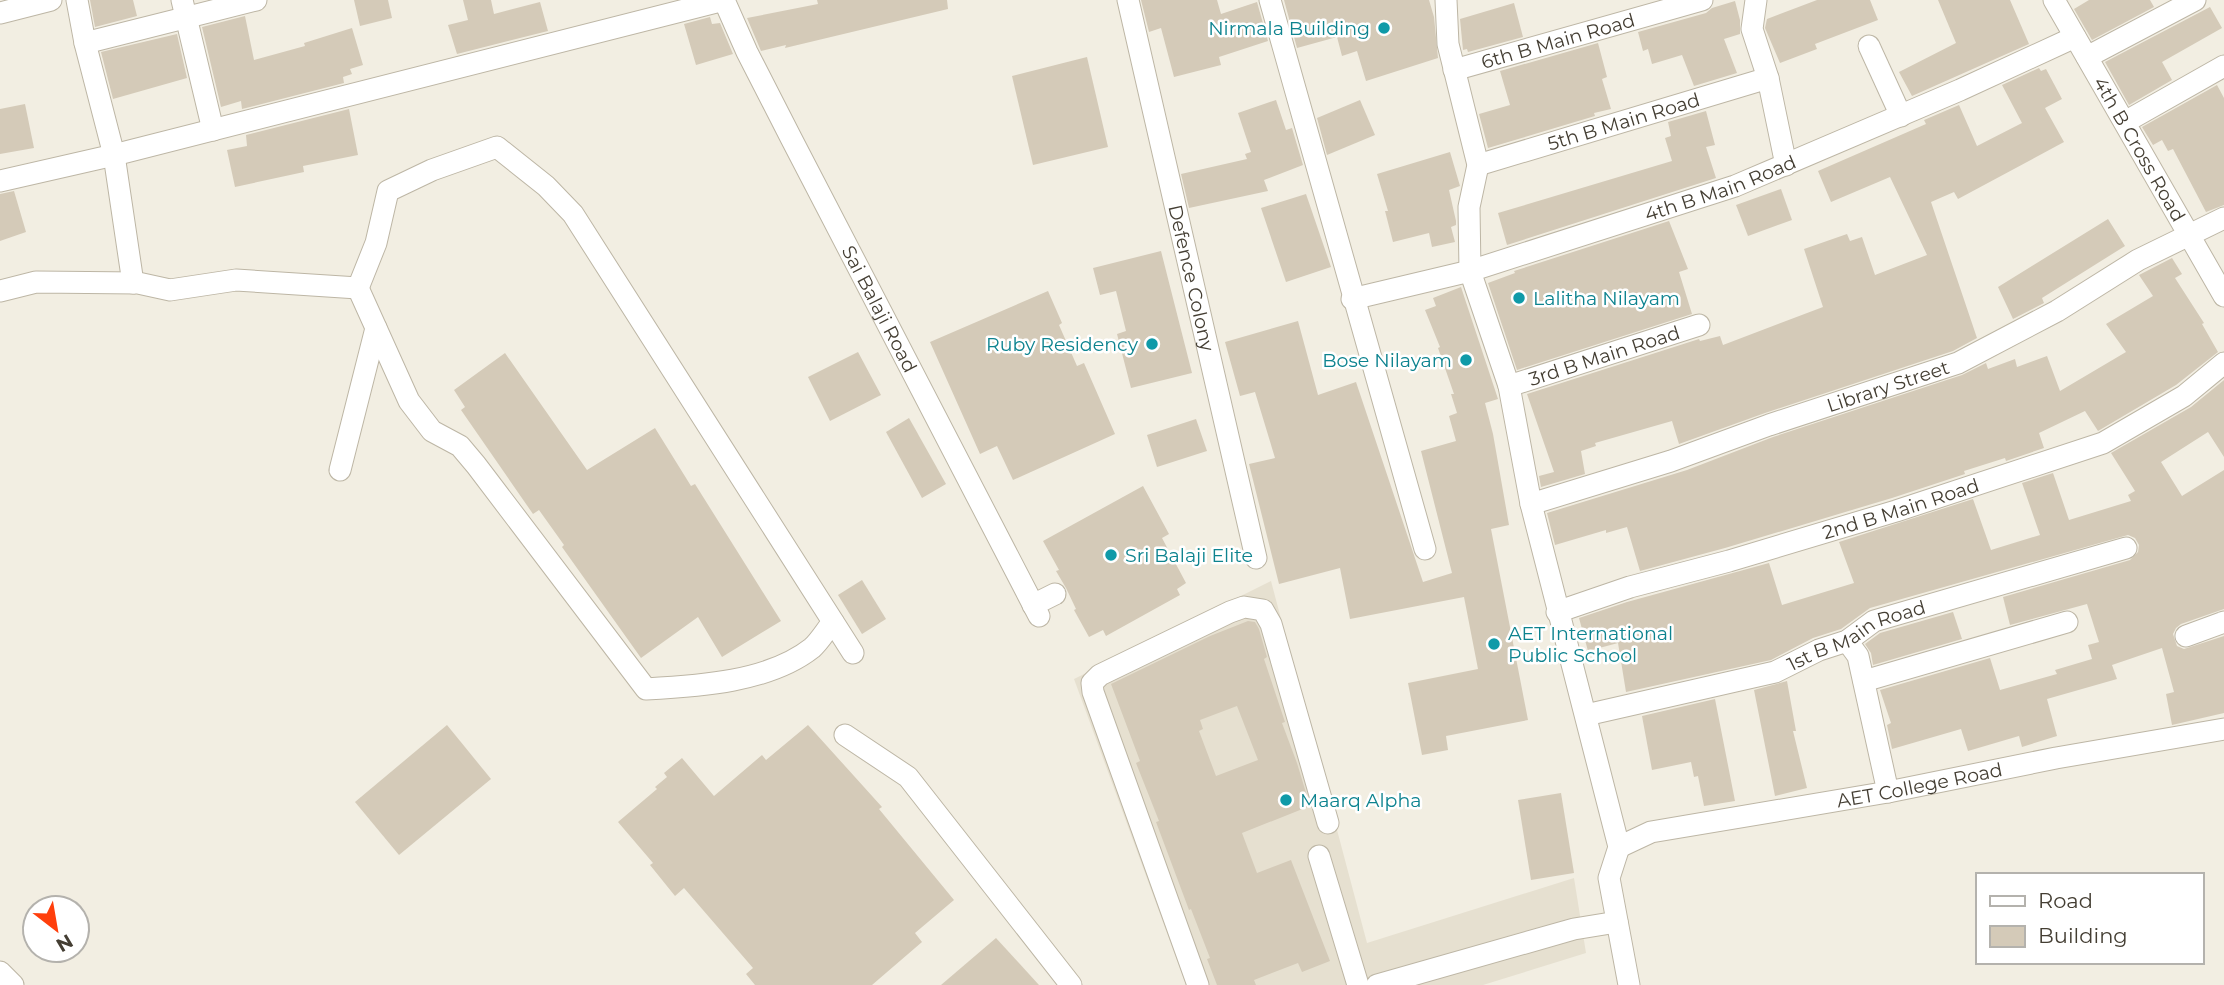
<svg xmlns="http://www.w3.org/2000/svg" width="2224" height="985" font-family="Montserrat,sans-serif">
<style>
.residential{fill:#e6e0d0}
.building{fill:#d4cab8;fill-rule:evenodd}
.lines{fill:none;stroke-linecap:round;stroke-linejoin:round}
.minor-casing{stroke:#bdb6a5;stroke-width:23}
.minor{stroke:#fff;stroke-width:21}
.culture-dot{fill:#0f9aa8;stroke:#fff;stroke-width:2.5}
.labels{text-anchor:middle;stroke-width:5;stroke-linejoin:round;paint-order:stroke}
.culture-label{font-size:19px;fill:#0d838f;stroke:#fff;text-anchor:start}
.street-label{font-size:19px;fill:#443e33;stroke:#fff}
</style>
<rect width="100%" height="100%" fill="#f2eee2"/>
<polygon class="residential" points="1271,581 1367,943 1574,878 1586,953 1483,985 1186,985 1074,679"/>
<g class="building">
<polygon points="90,0 133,0 137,16 95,27"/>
<polygon points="354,0 388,0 392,18 360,26"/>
<polygon points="463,0 491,0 494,14 540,2 548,31 457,54 448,25 468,20"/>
<polygon points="817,0 947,0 948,9 785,48 786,45 761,51 747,18 818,4"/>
<polygon points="1141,0 1217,0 1221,14 1257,2 1268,41 1219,57 1221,65 1174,77 1161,28 1149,32"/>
<polygon points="1284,0 1429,0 1434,17 1438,58 1366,81 1357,51 1342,56 1337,37 1297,48"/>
<polygon points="1817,0 1870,0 1878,20 1815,44 1817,49 1780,63 1765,28 1767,19"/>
<polygon points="1938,0 2010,0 2029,44 1912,96 1899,72 1956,43"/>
<polygon points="2089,0 2150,0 2154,7 2092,40 2074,9"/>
<polygon points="1735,1 1740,20 1740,34 1724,39 1737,73 1694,86 1682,55 1652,64 1648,49 1643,51 1638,32 1706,13 1712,8"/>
<polygon points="1514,3 1523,37 1468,52 1467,49 1463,50 1460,19"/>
<polygon points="2210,7 2222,28 2162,62 2172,80 2129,105 2105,62"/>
<polygon points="245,16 254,60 305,46 304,43 352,28 363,65 350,69 352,74 343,77 344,83 242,109 241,101 221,107 202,27"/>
<polygon points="710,17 712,24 720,23 733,54 696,65 684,24"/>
<polygon points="177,34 187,78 113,99 101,52"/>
<polygon points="1598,43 1607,77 1602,79 1611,109 1594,113 1595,116 1488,148 1479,114 1510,105 1500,71"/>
<polygon points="1087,57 1108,147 1033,165 1012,76"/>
<polygon points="2039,68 2041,71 2046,69 2062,99 2045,108 2064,142 1958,199 1954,192 1931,202 1977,338 1953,351 1765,413 1679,444 1672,421 1595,443 1596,446 1581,451 1585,474 1541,487 1539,476 1554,472 1527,394 1699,339 1700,341 1720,336 1723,345 1823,307 1804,249 1847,234 1850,241 1862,237 1875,275 1927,255 1890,177 1831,202 1818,171 1926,124 1924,120 1959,105 1977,146 2022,123 2002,85"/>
<polygon points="2217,85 2224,98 2224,205 2206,212 2173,149 2168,151 2162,140 2153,145 2142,127"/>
<polygon points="1276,100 1286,130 1292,128 1303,165 1264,180 1268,191 1189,208 1181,174 1247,159 1245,154 1251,152 1238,113"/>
<polygon points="1360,100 1375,135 1327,155 1317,118"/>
<polygon points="25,104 34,148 0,154 0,109"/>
<polygon points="349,109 358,155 303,166 304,172 235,187 227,150 247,146 246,135"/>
<polygon points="1706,111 1715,145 1706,147 1716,178 1507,245 1498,213 1672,161 1665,138 1671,136 1668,122"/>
<polygon points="1450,152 1460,186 1449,190 1456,221 1456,225 1451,227 1455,242 1432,247 1429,233 1393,242 1385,211 1388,211 1377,174"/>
<polygon points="1781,189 1792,220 1748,236 1736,205"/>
<polygon points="14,191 26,232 0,241 0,194"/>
<polygon points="1306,194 1331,267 1286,282 1261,208"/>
<polygon points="2108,219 2125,246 2042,298 2044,303 2013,319 1998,287"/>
<polygon points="1669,221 1688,269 1679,272 1692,314 1517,370 1488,283 1515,273 1514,271"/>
<polygon points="1161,251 1192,373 1131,388 1117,334 1126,331 1116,291 1100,295 1093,268"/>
<polygon points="2172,258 2182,274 2175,278 2204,323 2202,324 2218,352 2176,385 2098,431 2085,411 2039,433 2044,448 2006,461 2005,458 1964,471 1965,474 1892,498 1725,548 1640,571 1627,527 1606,533 1606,530 1555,545 1547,513 1687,470 1773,437 1962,375 1986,363 1988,369 2015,359 2017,367 2047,356 2060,391 2126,352 2106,324 2153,296 2139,275"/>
<polygon points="1461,287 1498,399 1485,403 1493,434 1509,525 1491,529 1528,720 1446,736 1448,750 1422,755 1408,683 1478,669 1464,597 1350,619 1340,568 1279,584 1249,464 1275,458 1255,392 1240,396 1225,342 1298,321 1318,395 1356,382 1423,582 1452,573 1421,451 1456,441 1449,416 1457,413 1451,394 1454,394 1438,348 1440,347 1425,310 1436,306 1433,298"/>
<polygon points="1048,291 1062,323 1059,325 1077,366 1084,363 1115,434 1013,480 997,446 980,454 930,342"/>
<polygon points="858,352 881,395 830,421 808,377"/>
<polygon points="505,353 587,470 655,428 691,486 695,484 781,621 722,657 698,617 641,658 562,547 564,545 539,510 533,514 461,410 465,407 454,390"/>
<polygon points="2224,380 2224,457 2208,432 2161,462 2182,496 2224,470 2224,609 2181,624 2176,628 2173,634 2177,646 2184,649 2224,636 2224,713 2172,725 2166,694 2174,692 2162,648 2112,665 2117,679 2047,699 2057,736 2022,747 2019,736 1968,751 1961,729 1892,749 1887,725 1891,723 1880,690 1990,658 2000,690 2057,674 2055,670 2092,659 2088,645 2099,642 2087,604 2010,625 2003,597 2130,560 2138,552 2139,545 2135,538 2128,535 1870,608 1841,629 1813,638 1771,660 1626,692 1618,643 1588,651 1579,618 1627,602 1769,563 1782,605 1854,583 1839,542 1973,499 1991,550 2040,535 2022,483 2053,473 2069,520 2131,501 2128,495 2135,491 2111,453 2191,407"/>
<polygon points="909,418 946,484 922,498 886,432"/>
<polygon points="1196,419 1207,451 1157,467 1147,435"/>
<polygon points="1143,486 1169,534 1162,538 1186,583 1177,589 1180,595 1106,636 1103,630 1089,637 1074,610 1076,609 1066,588 1056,571 1059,570 1043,541"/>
<polygon points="862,580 886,619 862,634 838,595"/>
<polygon points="1953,612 1962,639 1873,665 1871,653 1865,644 1880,633"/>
<path d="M1248,621L1255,622L1259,629L1267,657L1264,659L1285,722L1282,723L1297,763L1310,806L1242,833L1257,873L1291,860L1330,961L1302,972L1298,963L1254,980L1256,985H1217L1207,959L1210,958L1191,909L1189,910L1156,822L1159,821L1136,763L1140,761L1111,684L1210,636ZM1237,706L1258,760L1216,776L1199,731L1203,729L1200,720Z"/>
<polygon points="1787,681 1796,731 1793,731 1807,788 1775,796 1754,690"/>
<polygon points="1715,699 1735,801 1704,806 1698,776 1694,777 1691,762 1652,770 1642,716"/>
<polygon points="447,725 491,779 399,855 355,802"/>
<polygon points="808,725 882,807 879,809 954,900 915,933 922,942 872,985 755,985 746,974 753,968 684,888 675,896 650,865 653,863 618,822 657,789 655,787 667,777 664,773 682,758 714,796 762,755 766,760"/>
<polygon points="1561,793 1574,873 1531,880 1518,800"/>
<polygon points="996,938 1039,985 941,985"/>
</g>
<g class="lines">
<g class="minor-casing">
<g id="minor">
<polyline points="77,0 85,43 114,155 133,283"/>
<polyline points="182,0 213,130"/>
<path id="s1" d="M724,0L747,52L791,138L1039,616"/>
<path id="s2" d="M1128,0L1256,558"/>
<polyline points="1270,0 1425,549"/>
<polyline points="1446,0 1448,44 1478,165 1469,207 1470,271 1509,386 1531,504 1619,847 1609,878 1629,985"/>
<polyline points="1756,0 1752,29 1768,78 1786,165"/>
<path id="s3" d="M2054,0L2224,296"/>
<polyline points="0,13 51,0"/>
<polyline points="85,43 256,0"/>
<polyline points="1869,46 1901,116"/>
<polyline points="2087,57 2195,0"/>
<path id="s4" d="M1454,70L1702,0"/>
<polyline points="2125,122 2224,66"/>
<path id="s5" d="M1478,165L1768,78"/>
<polyline points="0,181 114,155 724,0"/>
<path d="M358,288L409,401L432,431L460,446L476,465L646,689C699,686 769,682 812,648C820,641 826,630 833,622"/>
<polyline points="0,291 36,282 138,283 170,290 236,280 358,288 376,243 388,191 432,170 497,147 546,186 573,214 853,653"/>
<path id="s6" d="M1352,299L1470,271L1735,186L1960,90L2075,37"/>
<path id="s7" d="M1509,386L1699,325"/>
<polyline points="340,470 376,328"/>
<path id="s8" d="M1531,504L1671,461L1769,425L1958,363L2057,311L2138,260L2224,218"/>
<polyline points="1033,605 1055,594"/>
<path id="s9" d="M1557,612L1630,587L1729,561L1896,511L2103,443L2184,396L2224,363"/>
<polyline points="2186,636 2224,622"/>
<polyline points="1847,641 1858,656 1888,792"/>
<polyline points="1864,681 2067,622"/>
<path id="s10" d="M1586,715L1775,672L1819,650L1847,641L1874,621L2126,548"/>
<polyline points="845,735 908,777 1071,985"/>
<path id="s11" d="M1619,847L1651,832L1888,792L2056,758L2224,729"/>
<polyline points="1319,856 1358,985"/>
<polyline points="0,972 13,985"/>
<polyline points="1198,985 1093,692 1092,683 1100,675 1230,612 1244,607 1263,610 1271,624 1328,823"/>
<polyline points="1377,985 1574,929 1617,922"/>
</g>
</g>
<use href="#minor" class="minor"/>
</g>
<g class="culture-dot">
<circle cx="1384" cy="28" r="7"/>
<circle cx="1519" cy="298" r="7"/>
<circle cx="1152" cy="344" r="7"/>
<circle cx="1466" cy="360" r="7"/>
<circle cx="1111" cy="555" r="7"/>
<circle cx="1494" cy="644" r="7"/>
<circle cx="1286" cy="800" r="7"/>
</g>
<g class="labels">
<g class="culture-label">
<text x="1370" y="35" text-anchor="end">Nirmala Building</text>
<text x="1533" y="305">Lalitha Nilayam</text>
<text x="1138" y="351" text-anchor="end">Ruby Residency</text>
<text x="1452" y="367" text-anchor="end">Bose Nilayam</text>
<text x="1125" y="562">Sri Balaji Elite</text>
<text x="1508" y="640">AET International<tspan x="1508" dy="22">Public School</tspan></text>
<text x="1300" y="807">Maarq Alpha</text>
</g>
<g class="street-label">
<text dy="7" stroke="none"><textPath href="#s4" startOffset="108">6th B Main Road</textPath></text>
<text dy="7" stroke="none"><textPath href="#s5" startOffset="152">5th B Main Road</textPath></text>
<text dy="7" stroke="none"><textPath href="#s3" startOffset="172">4th B Cross Road</textPath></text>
<text dy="7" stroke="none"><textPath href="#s6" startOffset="385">4th B Main Road</textPath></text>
<text dy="7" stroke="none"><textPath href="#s2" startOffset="285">Defence Colony</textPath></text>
<text dy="7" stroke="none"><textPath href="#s1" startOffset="346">Sai Balaji Road</textPath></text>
<text dy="7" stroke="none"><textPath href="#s7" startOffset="100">3rd B Main Road</textPath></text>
<text dy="7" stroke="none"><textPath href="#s8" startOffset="376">Library Street</textPath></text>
<text dy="7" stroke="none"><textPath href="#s9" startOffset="359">2nd B Main Road</textPath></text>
<text dy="7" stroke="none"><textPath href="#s10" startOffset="284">1st B Main Road</textPath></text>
<text dy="7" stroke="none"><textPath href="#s11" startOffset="308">AET College Road</textPath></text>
</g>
</g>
<rect x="1976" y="873" width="228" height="91" fill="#ffffff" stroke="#b4b2ad" stroke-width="2"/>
<rect x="1990" y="896" width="35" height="10" fill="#ffffff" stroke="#b4b2ad" stroke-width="2"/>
<text x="2038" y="908" font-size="21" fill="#443e33">Road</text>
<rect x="1990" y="926" width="35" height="21" fill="#d4cab8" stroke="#b4b2ad" stroke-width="2"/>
<text x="2038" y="943" font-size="21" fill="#443e33">Building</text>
<g transform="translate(56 929) rotate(149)"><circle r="33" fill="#ffffff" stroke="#b4b2ad" stroke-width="2"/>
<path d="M0-5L12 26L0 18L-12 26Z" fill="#ff3f0c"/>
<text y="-10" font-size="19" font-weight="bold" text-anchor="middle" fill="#443e33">N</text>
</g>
</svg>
